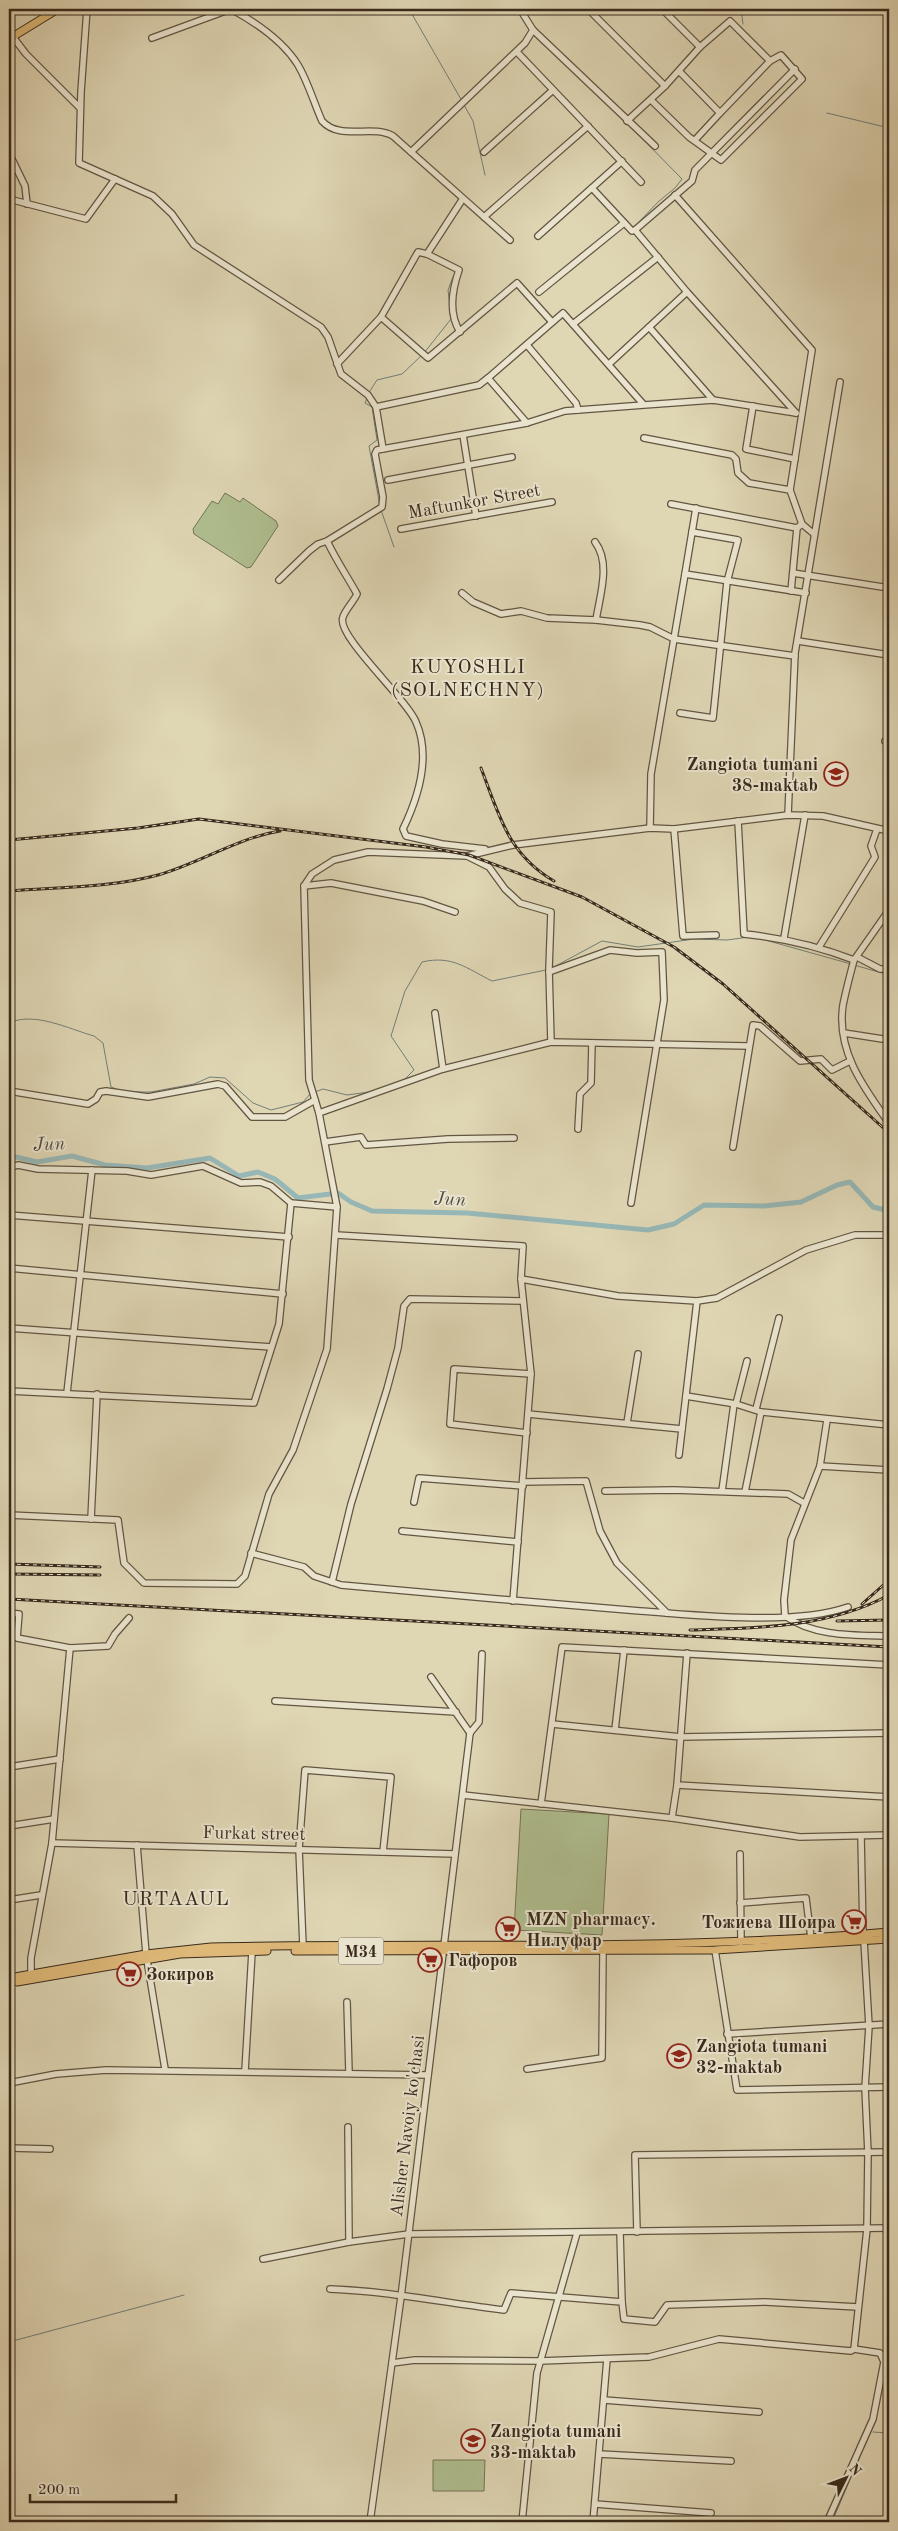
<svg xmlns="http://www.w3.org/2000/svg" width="898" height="2531" font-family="'Old Standard TT',serif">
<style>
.green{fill:#afbe8f;stroke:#747456}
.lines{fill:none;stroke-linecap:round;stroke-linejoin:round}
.stream{stroke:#717f78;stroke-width:1}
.canal{stroke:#96b7b6;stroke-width:5}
.minor-casing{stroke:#625542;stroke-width:8}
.major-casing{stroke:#392a1c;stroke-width:9}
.minor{stroke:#eae4ce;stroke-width:5.5}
.major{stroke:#e0bb7a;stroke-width:7}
.rail-casing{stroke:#392a1c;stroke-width:3}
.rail{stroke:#eae4ce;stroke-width:1;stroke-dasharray:4;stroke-linecap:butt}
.labels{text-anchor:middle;stroke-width:4;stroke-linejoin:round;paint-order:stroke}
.shield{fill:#eae4ce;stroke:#6e6251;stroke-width:1}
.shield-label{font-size:16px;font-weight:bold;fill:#392a1c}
.street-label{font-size:18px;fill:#392a1c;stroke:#eae4ce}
.poi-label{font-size:18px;font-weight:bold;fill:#392a1c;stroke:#eae4ce;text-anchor:start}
.water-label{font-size:19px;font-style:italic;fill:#504d42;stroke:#eae4ce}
.quarter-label{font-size:20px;letter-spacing:1px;fill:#392a1c;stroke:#eae4ce}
</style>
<rect width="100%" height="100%" fill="#dfd6b4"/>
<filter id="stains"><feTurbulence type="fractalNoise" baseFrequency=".004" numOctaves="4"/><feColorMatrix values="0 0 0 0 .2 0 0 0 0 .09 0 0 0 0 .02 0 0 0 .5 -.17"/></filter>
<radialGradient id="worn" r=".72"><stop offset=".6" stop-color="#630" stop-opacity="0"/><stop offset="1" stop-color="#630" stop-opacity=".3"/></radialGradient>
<g class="green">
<polygon points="225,493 240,502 243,498 276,521 278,526 251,567 247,568 194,534 193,529 212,501 218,504"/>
<polygon points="521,1809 609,1814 602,1935 514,1930"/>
<polygon points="433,2460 485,2460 484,2491 433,2491"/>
</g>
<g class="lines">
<g class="stream">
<polyline points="409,9 462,101"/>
<polyline points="741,9 743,24"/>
<polyline points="605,103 616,112"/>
<polyline points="464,105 473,121 485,175"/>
<polyline points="827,113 889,128"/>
<polyline points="629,125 682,179 675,188 658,202 636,225"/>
<polyline points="450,307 448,290 453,277"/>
<polyline points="424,353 451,319 450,314"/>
<polyline points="368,394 377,380 402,374 421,356"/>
<polyline points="367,398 365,403 372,407 377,440 369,446 380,506"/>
<polyline points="381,510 394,547"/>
<polyline points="758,938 851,964"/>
<polyline points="854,965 889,975"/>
<polyline points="552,968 602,941 638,947 694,939 727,940 749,937"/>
<path d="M9,1023C34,1011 69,1029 94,1036L103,1043L111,1087L122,1091"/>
<path d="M405,1079L414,1070L391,1036L405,991L422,962C452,955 466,968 492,981L546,970"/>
<polyline points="133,1092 151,1092 194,1084 210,1077 225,1078 253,1103 271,1110 303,1102 311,1093"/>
<polyline points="315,1092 323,1089 347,1095 369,1092"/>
<polyline points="9,2342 184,2295"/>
<polyline points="882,2385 889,2357"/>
<polyline points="873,2432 889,2433"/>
<polyline points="832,2522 874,2423"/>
</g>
<polyline class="canal" points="9,1159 16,1157 37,1162 72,1156 105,1165 147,1168 210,1158 239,1176 258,1172 275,1179 298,1198 338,1193 351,1202 372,1211 467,1213 648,1230 674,1224 704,1205 764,1206 801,1202 837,1185 850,1182 873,1207 889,1211"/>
<g class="minor-casing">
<g id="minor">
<polyline points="87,9 81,92 79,163 153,196 172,214 194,245 321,327 328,337 341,374 368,395 376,407 383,449"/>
<path d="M231,9C255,22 283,41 298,65C308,82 314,103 322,121C340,141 372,124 393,136L510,240"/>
<polyline points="588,9 665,86"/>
<polyline points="662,9 700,47"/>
<polyline points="533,30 655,146"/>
<polyline points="13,37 26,54 80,108"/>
<polyline points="152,38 231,9"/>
<polyline points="517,52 641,182"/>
<polyline points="679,71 720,113 695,140"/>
<polyline points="651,100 689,137 721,160 802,79 781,55 770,61"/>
<polyline points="627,121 665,86 700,47 730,21 770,61 720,113"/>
<polyline points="411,152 525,43 533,30 523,14 525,9"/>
<polyline points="484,152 553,90"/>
<polyline points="9,153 25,186 27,204"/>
<polyline points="592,188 632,231 635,230 687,292 796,413"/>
<polyline points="675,195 812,350 790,490 802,524 814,534"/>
<polyline points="9,199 86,219 115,179"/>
<polyline points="484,217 588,126"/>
<polyline points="635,230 692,181 695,170 795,69"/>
<polyline points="538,236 622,161"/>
<polyline points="427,254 418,252 381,317 428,358 517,283 552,322"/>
<polyline points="539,292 624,223"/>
<polyline points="573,324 658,257"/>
<polyline points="649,327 713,400"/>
<path d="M460,332C448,313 452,290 459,270L427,254L462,200"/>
<polyline points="527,345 576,403 578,410"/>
<polyline points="337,364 381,317"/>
<polyline points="609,364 687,292"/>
<polyline points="644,405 565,411 527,423 488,378 563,313 644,405 713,400 796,413"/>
<polyline points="753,406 746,449 795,459"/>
<polyline points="376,407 479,385 488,378"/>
<polyline points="463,435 476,516"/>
<polyline points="644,438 732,455 736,459 738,473 749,483 790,490"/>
<polyline points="388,480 512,457"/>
<polyline points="671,504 797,528 802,524"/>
<polyline points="696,508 685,574 806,593"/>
<polyline points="401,529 552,502"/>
<path d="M327,541C336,560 347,576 357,594C354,601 345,610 343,617C335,635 407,699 416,722C431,756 418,798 403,829L406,836L442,844L485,849"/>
<path d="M595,542C611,563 600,595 596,620"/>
<polyline points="793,573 889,588"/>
<polyline points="279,580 309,551 318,544 327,541 382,507 383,497 375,454 377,450 527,423"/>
<polyline points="791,591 797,528"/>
<polyline points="462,593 473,602 501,614 521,611 547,618 596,620 640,625 650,627 674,639 795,656"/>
<polyline points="798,641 889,655"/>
<polyline points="680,713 713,718 727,582 738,540 692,532"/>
<polyline points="885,741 889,742"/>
<polyline points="788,815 795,653 840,382"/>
<path d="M738,821L744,934C783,938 818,946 854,960L889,910"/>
<polyline points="650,828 651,774 685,574"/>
<polyline points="674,829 683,936 716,935"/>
<polyline points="467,856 513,845 650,828 674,829 788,815 823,816 889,831"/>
<polyline points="304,886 331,883 423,901 455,912"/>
<polyline points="784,938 805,815"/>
<polyline points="819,947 875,857 871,846 877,829"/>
<polyline points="857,957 880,969 889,969"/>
<path d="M854,960C850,975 846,990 843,1005C836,1051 864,1088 889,1123"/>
<polyline points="549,972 610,950 637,953 662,952 664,1000 631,1203"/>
<polyline points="435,1013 443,1069"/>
<polyline points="844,1033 889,1040"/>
<polyline points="9,1091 88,1104 96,1099 100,1092 106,1091 148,1097 218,1084 225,1086 252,1117 285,1117 315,1100"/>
<polyline points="319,1113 443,1069 551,1042 748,1046"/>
<polyline points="578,1129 580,1094 591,1083 592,1043"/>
<polyline points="325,1142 361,1137 366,1145 448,1139 514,1138"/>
<polyline points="733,1147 753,1025 760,1026 800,1061 821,1059 832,1070 850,1061"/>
<polyline points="9,1168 18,1165 38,1169 127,1171 151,1175 203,1166 241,1183 260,1182 271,1186 291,1203 337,1207"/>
<polyline points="9,1215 289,1237"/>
<polyline points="336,1235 523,1246 521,1279 531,1374 513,1601"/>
<polyline points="9,1268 283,1294"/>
<polyline points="521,1279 618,1296 697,1301 717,1298 806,1250 855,1235 889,1235"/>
<polyline points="9,1328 271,1347"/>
<polyline points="9,1391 254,1403 279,1324 291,1203"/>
<polyline points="67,1393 92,1170"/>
<polyline points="686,1396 736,1404 761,1412 889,1425"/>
<polyline points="736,1404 747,1361"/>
<polyline points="756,1409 779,1318"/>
<polyline points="528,1414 682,1429"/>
<polyline points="627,1423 638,1354"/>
<polyline points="527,1433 450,1424 454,1369 531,1374"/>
<polyline points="679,1455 697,1301"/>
<polyline points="820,1466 889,1470"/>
<polyline points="523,1482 586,1481 600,1531 617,1563 667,1613"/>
<polyline points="605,1491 674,1490 788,1494 804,1503"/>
<polyline points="722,1491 734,1404"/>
<polyline points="745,1492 761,1412"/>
<polyline points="414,1502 419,1478 523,1486"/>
<polyline points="9,1515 118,1520 124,1563 144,1583 237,1584 245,1576 269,1494 293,1450 327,1349 337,1207 319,1113 309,1080 304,886 312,874 334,860 368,852 467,856 489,867 505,889 520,903 551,912 549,969 551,1042"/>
<polyline points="91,1519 97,1394"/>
<polyline points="402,1531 518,1542"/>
<path d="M251,1553L304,1567L314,1576L341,1585C441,1594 540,1603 640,1611C699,1615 793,1626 848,1607"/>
<polyline points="332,1582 351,1504 387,1389 398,1348 404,1306 410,1299 523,1301"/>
<polyline points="9,1613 19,1614 17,1638 70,1648 108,1646 115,1634 129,1618"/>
<polyline points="785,1616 784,1600 791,1540 820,1466 827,1420"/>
<path d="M785,1616C815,1637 854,1635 889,1636"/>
<polyline points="431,1677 470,1733"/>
<polyline points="275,1701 456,1712"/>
<polyline points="552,1724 681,1737 889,1733"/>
<polyline points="615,1730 624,1650"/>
<polyline points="470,1733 479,1722 482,1654"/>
<polyline points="9,1767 60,1759"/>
<polyline points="677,1785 889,1797"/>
<polyline points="463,1795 672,1818 800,1837 889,1835"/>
<polyline points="541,1804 562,1647 889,1665"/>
<polyline points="672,1818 677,1785 687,1653"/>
<polyline points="9,1826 54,1819"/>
<polyline points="861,1836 863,1934"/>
<polyline points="52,1843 455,1854"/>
<polyline points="137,1845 146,1954"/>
<polyline points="740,1854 741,1942"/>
<polyline points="9,1900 41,1895"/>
<polyline points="740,1903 806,1898 811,1938"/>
<polyline points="303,1946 299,1849 305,1770 391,1777 383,1852"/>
<polyline points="715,1950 737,2090 889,2087"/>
<polyline points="147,1960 165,2069"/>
<polyline points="31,1977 31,1958 52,1843 70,1648"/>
<polyline points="347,2002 349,2073"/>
<polyline points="727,2034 889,2024"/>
<polyline points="527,2069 602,2058 603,1951"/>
<polyline points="245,2071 252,1952"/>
<polyline points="9,2083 56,2074 106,2070 428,2075"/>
<polyline points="348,2127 349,2242"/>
<polyline points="9,2148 50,2149"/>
<polyline points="620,2232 622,2302"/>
<polyline points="637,2232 635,2155 889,2152"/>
<polyline points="263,2259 349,2242 409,2234 889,2228"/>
<path d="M330,2289C388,2291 446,2303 504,2310L511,2293L622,2302L624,2319L655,2322L667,2305L765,2302L858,2307"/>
<polyline points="392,2363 415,2360 540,2361 649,2357 719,2339 851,2351 854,2349 867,2229 868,2153 865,2088 869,2026 864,1941"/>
<polyline points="604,2400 759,2412"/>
<polyline points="599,2454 731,2461"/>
<polyline points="595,2504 711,2513"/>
<polyline points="370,2522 401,2297 470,1733"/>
<polyline points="522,2522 537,2373 577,2233"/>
<polyline points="593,2522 607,2359"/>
<polyline points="827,2522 873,2419 884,2362 880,2353 854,2349"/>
</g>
</g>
<g class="major-casing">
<g id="major">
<polyline points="9,39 58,9"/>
<polyline points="295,1951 715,1950 889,1939"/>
<path d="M9,1978L146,1954L211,1947C437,1942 664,1952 889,1932"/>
<polyline points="17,1982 180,1954 267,1951"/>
</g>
</g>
<use href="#minor" class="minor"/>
<use href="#major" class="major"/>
<g class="rail-casing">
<g id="rail">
<path d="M481,768C499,815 508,854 554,881"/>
<polyline points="9,840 138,828 199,819 426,847 469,855 582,897 674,947 723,984 889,1133"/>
<path d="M9,891C57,887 110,888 158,875C200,863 237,838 280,831"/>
<polyline points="9,1564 100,1567"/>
<polyline points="9,1574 100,1575"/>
<polyline points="9,1599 889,1647"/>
<polyline points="862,1604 889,1580"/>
<polyline points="837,1621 889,1620"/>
<path d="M690,1630C758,1628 828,1628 889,1595"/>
</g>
</g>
<use href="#rail" class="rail"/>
</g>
<defs>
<g id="school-ring" transform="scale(1.25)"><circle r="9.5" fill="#eae4ce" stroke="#8f2418" stroke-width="1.5"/><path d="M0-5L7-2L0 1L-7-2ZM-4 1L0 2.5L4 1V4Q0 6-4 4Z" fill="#8f2418"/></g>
<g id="supermarket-ring" transform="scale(1.25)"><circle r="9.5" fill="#eae4ce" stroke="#8f2418" stroke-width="1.5"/><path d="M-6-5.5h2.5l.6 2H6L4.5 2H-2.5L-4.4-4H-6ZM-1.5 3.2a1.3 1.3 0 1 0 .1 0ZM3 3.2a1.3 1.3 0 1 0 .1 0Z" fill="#8f2418"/></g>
</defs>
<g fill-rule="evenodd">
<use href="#school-ring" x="836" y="774"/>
<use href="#supermarket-ring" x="854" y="1922"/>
<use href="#supermarket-ring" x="508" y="1929"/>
<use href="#supermarket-ring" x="430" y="1960"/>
<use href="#supermarket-ring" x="129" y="1974"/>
<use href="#school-ring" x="679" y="2056"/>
<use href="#school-ring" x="473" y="2441"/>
</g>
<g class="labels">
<rect class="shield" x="338.5" y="1937.5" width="45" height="27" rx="4"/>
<g class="shield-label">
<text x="361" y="1957">M34</text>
</g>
<g class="street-label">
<text transform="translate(474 501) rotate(-10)" y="6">Maftunkor Street</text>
<text transform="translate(254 1833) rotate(1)" y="6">Furkat street</text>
<text transform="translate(407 2126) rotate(-83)" y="6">Alisher Navoiy ko'chasi</text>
</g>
<g class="poi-label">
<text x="818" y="770" text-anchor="end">Zangiota tumani<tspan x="818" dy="21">38-maktab</tspan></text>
<text x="526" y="1925">MZN pharmacy.<tspan x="526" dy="21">Нилуфар</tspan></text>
<text x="836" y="1928" text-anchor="end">Тожиева Шоира</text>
<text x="448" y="1966">Гафоров</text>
<text x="146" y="1980">Зокиров</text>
<text x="696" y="2052">Zangiota tumani<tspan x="696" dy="21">32-maktab</tspan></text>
<text x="490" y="2437">Zangiota tumani<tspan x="490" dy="21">33-maktab</tspan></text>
</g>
<g class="water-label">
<text transform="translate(49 1143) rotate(-3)" y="7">Jun</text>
<text transform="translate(450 1198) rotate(2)" y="7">Jun</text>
</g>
<g class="quarter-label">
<text x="468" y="673">KUYOSHLI<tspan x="468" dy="23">(SOLNECHNY)</tspan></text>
<text x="176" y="1905">URTAAUL</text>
</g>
</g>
<rect width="898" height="2531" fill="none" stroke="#dfd6b4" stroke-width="30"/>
<rect x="10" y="10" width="878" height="2511" fill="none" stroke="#392a1c" stroke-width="2.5"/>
<rect x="15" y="15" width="868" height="2501" fill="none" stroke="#392a1c"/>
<g transform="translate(846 2478) rotate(48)" stroke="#eae4ce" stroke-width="4" paint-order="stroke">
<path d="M0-4L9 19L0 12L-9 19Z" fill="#392a1c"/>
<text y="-8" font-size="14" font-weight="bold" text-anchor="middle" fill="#392a1c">N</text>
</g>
<path d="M30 2494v8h146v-8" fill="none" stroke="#392a1c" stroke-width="2.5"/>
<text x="38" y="2494" font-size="15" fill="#392a1c" stroke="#eae4ce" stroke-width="4" paint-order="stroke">200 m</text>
<rect width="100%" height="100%" filter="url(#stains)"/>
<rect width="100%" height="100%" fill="url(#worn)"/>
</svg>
